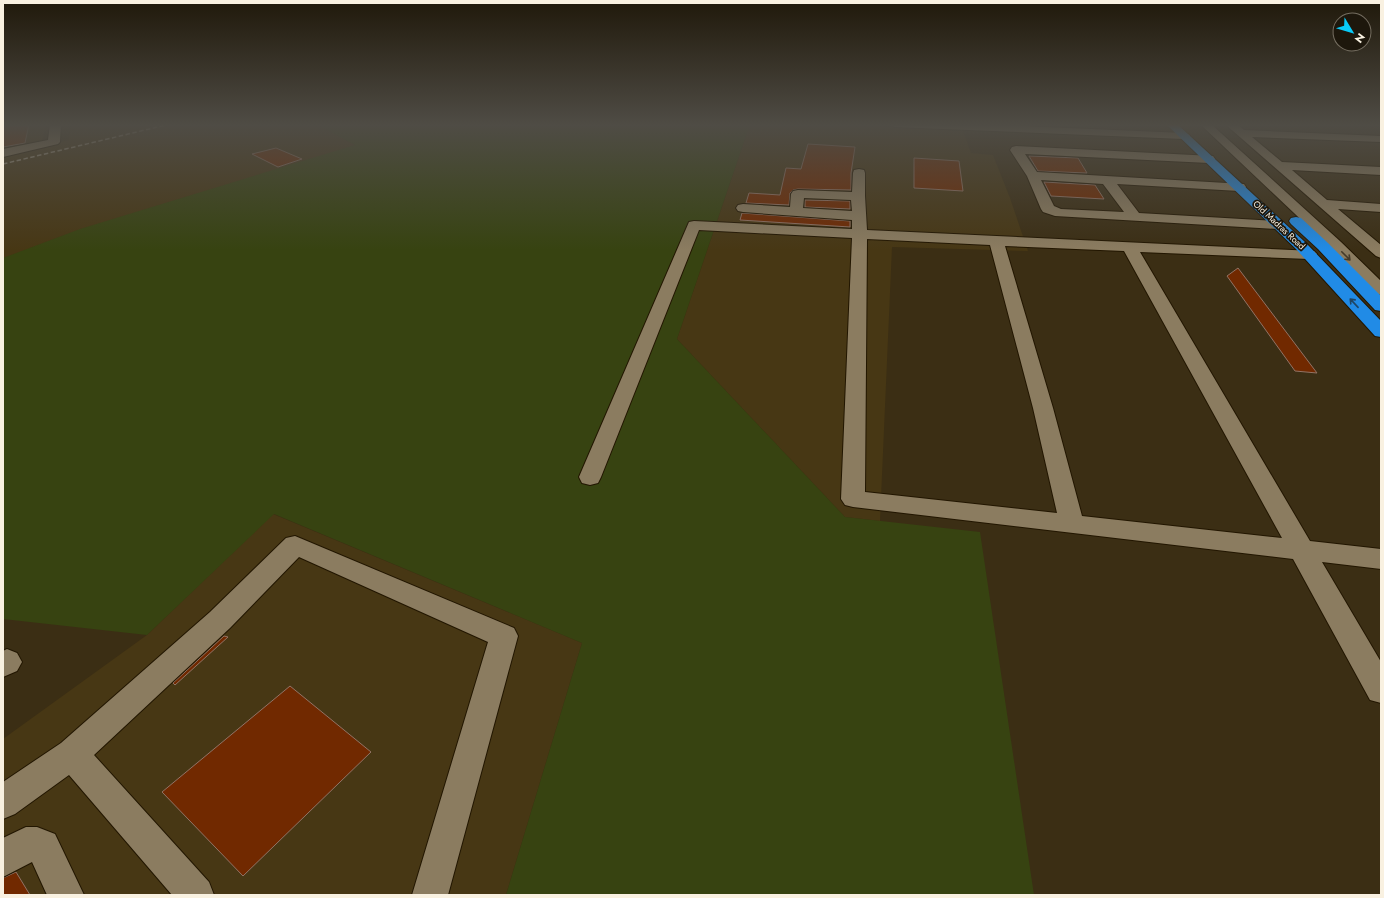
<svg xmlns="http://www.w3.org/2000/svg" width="1384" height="898" font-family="Jost,sans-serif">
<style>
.built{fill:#473714}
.green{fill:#374311}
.building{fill:#712900;stroke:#927365}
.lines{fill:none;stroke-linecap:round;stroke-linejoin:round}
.minor-casing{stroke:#221600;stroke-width:2}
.highway-casing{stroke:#221600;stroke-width:2}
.minor{fill:#8b7c60;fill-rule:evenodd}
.highway{fill:#218be6;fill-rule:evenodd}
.rail{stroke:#aba18d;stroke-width:1.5;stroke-dasharray:4.5 2.5;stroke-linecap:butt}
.oneway{stroke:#443a29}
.oneway2{stroke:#1f4563}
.labels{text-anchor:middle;stroke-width:3.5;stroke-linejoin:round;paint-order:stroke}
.far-street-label{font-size:9px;fill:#f9f1e1;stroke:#1d170c}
</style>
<rect width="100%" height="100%" fill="#3b2e14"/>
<g class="built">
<polygon points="21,124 46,124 42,142 3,151 3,127"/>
<polygon points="71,124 316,124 465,204 3,391 3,156 69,140"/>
<polygon points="750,124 850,124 963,131 971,153 993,155 1010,198 1028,251 892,247 880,521 845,517 677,339"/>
<polygon points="273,514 582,643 506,895 3,895 3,739 147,635"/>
</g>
<g class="green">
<polygon points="316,124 750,124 677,339 845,517 980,532 1034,895 506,895 582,643 274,514 147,635 3,619 3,258 80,229 355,145"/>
<polygon points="850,124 1091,124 1095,129 1165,133 1171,139 963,131"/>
</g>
<g class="building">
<polygon points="3,124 29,124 25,143 3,147"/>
<polygon points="808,144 855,147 851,173 851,190 798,189 793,190 790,193 789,205 746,203 749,193 780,195 786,168 801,169"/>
<polygon points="276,148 302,159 278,167 252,154"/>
<polygon points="1029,156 1078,158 1087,173 1038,171"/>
<polygon points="914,158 959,161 963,191 914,188"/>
<polygon points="1044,182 1095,185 1104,199 1051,196"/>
<polygon points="805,200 850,201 850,209 805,207"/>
<polygon points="742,213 850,221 850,227 740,220"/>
<polygon points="1238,268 1317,373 1295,371 1227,276"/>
<polygon points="224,636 228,637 175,685 173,683"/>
<polygon points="290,686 371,752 243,876 162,792"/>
<polygon points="16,872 30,895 3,895 3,878"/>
</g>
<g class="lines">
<g class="minor-casing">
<g id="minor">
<polygon points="50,124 61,124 60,142 58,144 3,157 3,149 48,140"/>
<polygon points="889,124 974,124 1184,133 1188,134 1190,136 1188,138 1184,139 895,127"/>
<polygon points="1200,124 1211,124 1341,242 1381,281 1381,295 1375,294 1331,248"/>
<polygon points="1225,124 1237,124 1244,130 1381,136 1381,142 1252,137 1282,162 1381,167 1381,175 1292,170 1327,200 1381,204 1381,212 1338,209 1381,245 1381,258 1376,256"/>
<path d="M1016,146L1213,156L1215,159L1213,162L1209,163L1025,154L1037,172L1244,184L1246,187L1244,190L1239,191L1117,184L1139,213L1278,221L1283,222L1285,225L1283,228L1278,229L1055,216L1043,212L1041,209L1027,176L1010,150L1012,147ZM1041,180L1103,184L1124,212L1061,209L1054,206Z"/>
<path d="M859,169L864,170L865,173V196L867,230L1314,251L1317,254L1314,257L1309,259L1140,252L1310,541L1381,549V569L1322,562L1381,662V703L1370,700L1293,559L853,507L845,505L841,499L852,238L699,230L601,477L598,483L590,485L582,483L579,477L689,222L694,221L852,229V220L743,212L738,211L736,208L738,205L743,204L790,207L791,194L793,191L798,190L852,192L853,173L854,170ZM804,198L851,200L852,211L803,208ZM867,239L990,245L1033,408L1057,513L865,492ZM1005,246L1124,251L1282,538L1082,516L1053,408Z"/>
<polygon points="295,536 514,628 518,636 448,895 412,895 488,642 299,557 230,628 94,755 209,882 214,895 172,895 69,775 15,814 3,819 3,782 61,743 210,612 286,538"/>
<polygon points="7,649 17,653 22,662 17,671 3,677 3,651"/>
<polygon points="26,827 37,827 55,834 84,895 47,895 32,862 3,877 3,838"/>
</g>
</g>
<g class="highway-casing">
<g id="highway">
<polygon points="1166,124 1177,124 1306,243 1381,321 1381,337 1375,336 1296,249"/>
<polygon points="1296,217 1301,218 1328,243 1381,296 1381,311 1375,310 1318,249 1291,224 1289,221 1291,218"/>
</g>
</g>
<use href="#minor" class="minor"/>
<use href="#highway" class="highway"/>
<polyline class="rail" points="3,164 170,124"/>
</g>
<defs><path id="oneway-shaft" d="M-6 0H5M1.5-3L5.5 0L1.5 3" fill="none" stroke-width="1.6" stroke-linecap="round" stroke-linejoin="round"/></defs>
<use class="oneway" href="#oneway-shaft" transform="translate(1346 256) rotate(45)"/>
<use class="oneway2" href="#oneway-shaft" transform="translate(1354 303) rotate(-133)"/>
<linearGradient id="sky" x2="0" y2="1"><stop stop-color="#20190b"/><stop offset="0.5" stop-color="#4f4c45"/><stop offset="1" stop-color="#4f4c45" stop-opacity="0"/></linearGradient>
<rect width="1384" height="250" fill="url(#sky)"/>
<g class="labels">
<g class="far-street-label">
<text transform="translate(1279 225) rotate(43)" y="3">Old Madras Road</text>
</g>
</g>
<rect width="1384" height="898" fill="none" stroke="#f9f1e1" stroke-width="8"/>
<g transform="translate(1352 32) rotate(128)"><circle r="19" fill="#1d170c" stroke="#756e61"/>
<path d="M0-3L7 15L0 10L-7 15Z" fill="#08cbf9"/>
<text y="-6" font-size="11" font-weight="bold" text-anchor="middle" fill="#f9f1e1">N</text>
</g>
</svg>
